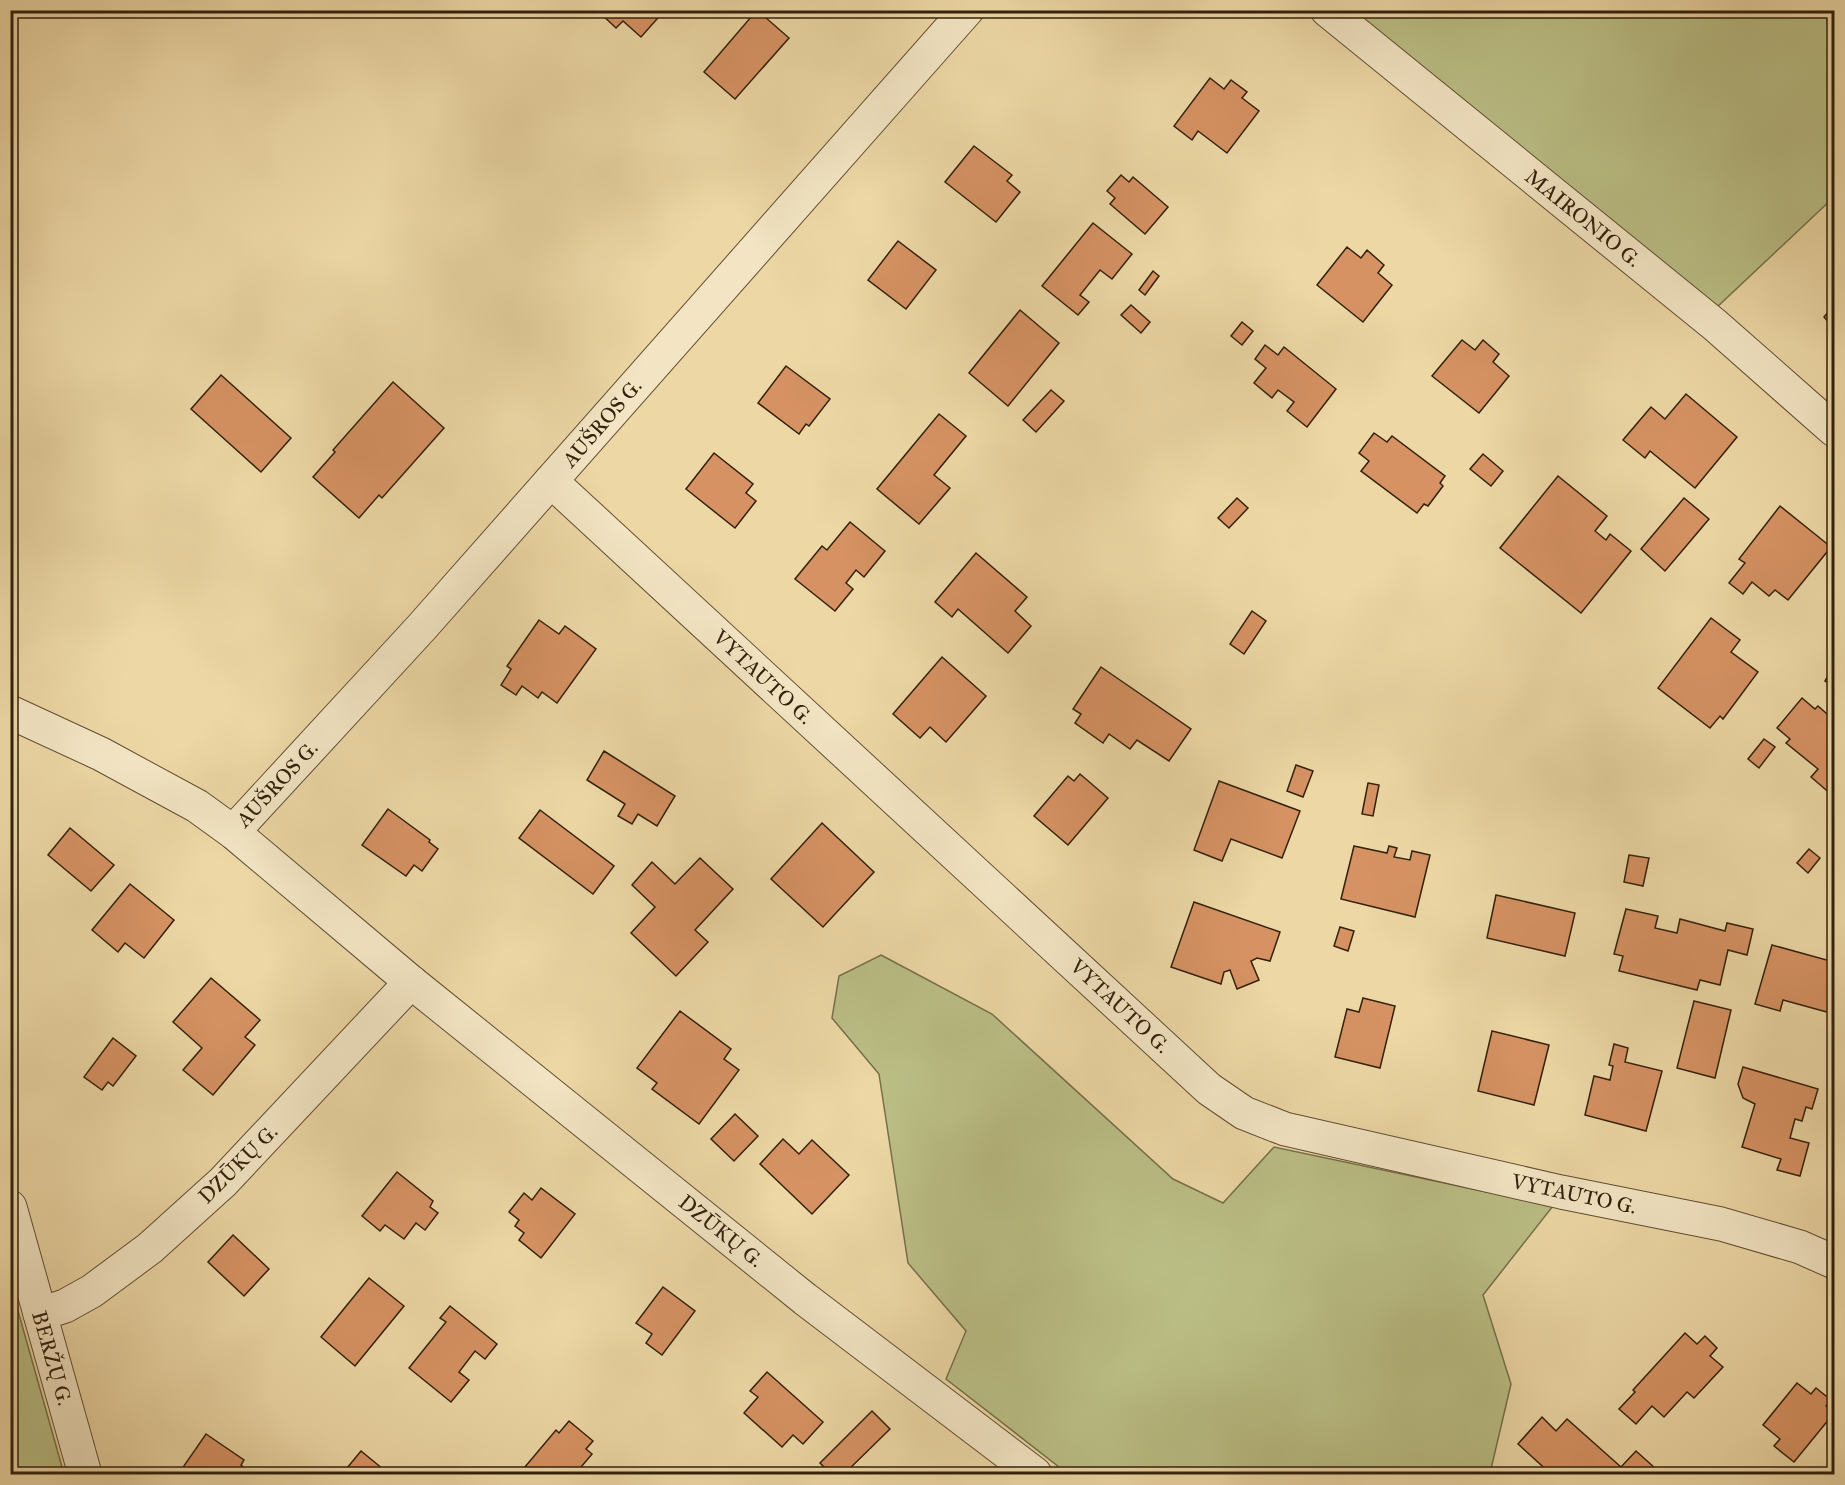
<svg xmlns="http://www.w3.org/2000/svg" width="1845" height="1485" font-family="'IM FELL Great Primer',serif">
<style>
.green{fill:#babe85;stroke:#767048;stroke-width:1.5}
.building{fill:#d69263;stroke:#33210c;stroke-width:1.5}
.lines{fill:none;stroke-linecap:round;stroke-linejoin:round}
.street-casing{stroke:#614e32;stroke-width:35}
.street{stroke:#f3e5c4;stroke-width:33}
.labels{text-anchor:middle;stroke-width:4.5;stroke-linejoin:round;paint-order:stroke}
.street-label{font-size:21px;fill:#33210c;stroke:#f3e5c4}
</style>
<rect width="100%" height="100%" fill="#ecd7a5"/>
<filter id="stains"><feTurbulence type="fractalNoise" baseFrequency=".00333" numOctaves="4"/><feColorMatrix values="0 0 0 0 .2 0 0 0 0 .09 0 0 0 0 .02 0 0 0 .5 -.17"/></filter>
<radialGradient id="worn" r=".72"><stop offset=".6" stop-color="#630" stop-opacity="0"/><stop offset="1" stop-color="#630" stop-opacity=".3"/></radialGradient>
<g class="green">
<polygon points="1351,11 1834,11 1834,197 1716,308"/>
<polygon points="881,955 992,1014 1173,1179 1223,1203 1274,1147 1553,1206 1483,1295 1511,1384 1491,1469 1485,1474 1068,1474 946,1379 966,1331 908,1263 879,1074 832,1018 839,976"/>
<polygon points="11,1286 64,1474 11,1474"/>
</g>
<g class="building">
<polygon points="597,10 665,10 641,37 623,21 616,28"/>
<polygon points="757,10 789,38 735,99 704,72"/>
<polygon points="1210,78 1224,89 1231,80 1247,92 1242,98 1259,111 1227,153 1198,131 1192,140 1174,126"/>
<polygon points="974,146 1012,175 1007,181 1020,192 996,222 945,182"/>
<polygon points="1121,175 1129,182 1133,177 1168,207 1145,234 1110,204 1115,198 1107,191"/>
<polygon points="1093,223 1132,254 1112,279 1100,270 1080,295 1089,302 1078,315 1042,286"/>
<polygon points="898,241 936,270 906,309 868,280"/>
<polygon points="1347,247 1361,258 1367,250 1384,265 1378,273 1392,285 1363,322 1317,285"/>
<polygon points="1153,271 1159,276 1145,295 1139,290"/>
<polygon points="1131,305 1150,322 1141,333 1121,315"/>
<polygon points="1834,305 1834,328 1824,317"/>
<polygon points="1020,310 1059,343 1008,406 969,373"/>
<polygon points="1242,322 1253,331 1242,345 1231,336"/>
<polygon points="1462,340 1475,350 1483,340 1499,354 1493,362 1509,376 1479,413 1432,376"/>
<polygon points="1265,345 1278,355 1284,347 1336,389 1307,427 1287,411 1294,402 1278,390 1272,398 1254,383 1266,368 1255,359"/>
<polygon points="786,366 830,399 809,426 806,424 799,434 758,403"/>
<polygon points="221,375 291,438 261,472 191,409"/>
<polygon points="393,382 444,428 382,498 379,495 359,518 313,477 335,452 333,450"/>
<polygon points="1051,390 1064,401 1036,432 1023,420"/>
<polygon points="1686,394 1737,437 1695,488 1650,451 1645,458 1623,440 1651,407 1665,419"/>
<polygon points="939,414 966,436 934,475 950,488 919,524 877,489"/>
<polygon points="1374,433 1387,442 1392,436 1445,476 1440,483 1443,486 1428,506 1424,504 1417,513 1361,471 1369,461 1359,453"/>
<polygon points="714,453 753,484 746,493 756,501 735,528 686,489"/>
<polygon points="1483,454 1503,471 1491,486 1470,469"/>
<polygon points="1558,476 1607,516 1595,531 1606,540 1610,534 1631,551 1581,613 1500,548"/>
<polygon points="1237,498 1248,508 1229,528 1218,518"/>
<polygon points="1684,498 1709,519 1665,571 1641,549"/>
<polygon points="1780,506 1831,547 1788,600 1775,590 1769,596 1752,582 1743,594 1729,583 1745,563 1739,559"/>
<polygon points="850,522 885,551 864,577 856,570 846,583 853,589 835,611 795,579 822,546 827,550"/>
<polygon points="976,553 1027,597 1015,611 1031,626 1008,653 958,609 952,617 935,602"/>
<polygon points="1252,611 1266,621 1244,654 1230,644"/>
<polygon points="1711,618 1740,640 1731,652 1758,672 1723,719 1720,716 1710,728 1658,688"/>
<polygon points="539,620 559,634 565,626 596,649 557,703 542,692 538,698 522,686 516,695 501,685 511,669 507,666"/>
<polygon points="942,657 986,696 946,742 930,727 920,738 893,714"/>
<polygon points="1834,665 1834,687 1825,681"/>
<polygon points="1101,667 1191,729 1169,761 1137,740 1130,749 1109,734 1103,743 1075,723 1081,714 1073,709"/>
<polygon points="1802,698 1815,709 1818,706 1834,720 1833,796 1811,777 1818,769 1786,743 1790,739 1777,728"/>
<polygon points="1764,739 1775,747 1759,768 1748,759"/>
<polygon points="604,751 675,796 657,826 638,814 632,824 618,816 625,804 587,780"/>
<polygon points="1296,765 1313,771 1303,797 1287,791"/>
<polygon points="1080,774 1108,798 1068,845 1034,816 1068,776 1074,781"/>
<polygon points="1219,781 1300,811 1282,858 1231,839 1222,861 1194,850"/>
<polygon points="1368,783 1379,785 1373,816 1362,814"/>
<polygon points="388,809 430,840 429,842 438,849 422,871 414,865 406,876 362,845"/>
<polygon points="540,810 614,866 593,894 519,838"/>
<polygon points="822,823 874,872 823,927 771,879"/>
<polygon points="70,828 114,865 91,891 48,855"/>
<polygon points="1354,846 1387,853 1389,846 1397,848 1394,857 1410,860 1412,851 1430,855 1415,917 1341,899"/>
<polygon points="1809,849 1820,858 1808,873 1797,863"/>
<polygon points="1629,855 1649,858 1643,886 1624,882"/>
<polygon points="700,858 733,889 695,930 708,942 676,976 631,933 655,907 632,885 652,862 675,884"/>
<polygon points="130,884 174,920 144,958 125,943 118,952 92,930"/>
<polygon points="1496,895 1575,913 1565,956 1487,938"/>
<polygon points="1194,902 1280,932 1270,961 1257,958 1251,961 1259,980 1237,989 1230,970 1224,972 1221,984 1171,967"/>
<polygon points="1626,909 1658,916 1655,928 1677,933 1680,919 1725,931 1727,923 1753,929 1747,955 1728,950 1720,985 1700,980 1697,990 1619,971 1623,956 1614,954"/>
<polygon points="1340,927 1354,931 1348,951 1334,946"/>
<polygon points="1772,945 1834,962 1834,1014 1783,1000 1780,1011 1755,1004"/>
<polygon points="211,978 260,1020 245,1037 255,1045 213,1095 183,1070 202,1048 173,1022"/>
<polygon points="1363,998 1395,1006 1380,1068 1335,1057 1347,1009 1359,1012"/>
<polygon points="1694,1001 1731,1010 1715,1078 1677,1068"/>
<polygon points="680,1011 731,1049 724,1059 739,1070 699,1124 652,1089 657,1083 637,1068"/>
<polygon points="1492,1031 1549,1045 1534,1105 1478,1091"/>
<polygon points="113,1038 136,1056 113,1086 108,1082 102,1090 84,1077"/>
<polygon points="1614,1044 1628,1048 1625,1062 1662,1071 1646,1131 1585,1115 1594,1076 1610,1080 1613,1066 1609,1065"/>
<polygon points="1743,1067 1818,1089 1812,1109 1806,1107 1802,1121 1795,1119 1790,1138 1809,1143 1800,1176 1777,1170 1781,1159 1742,1147 1755,1104 1743,1098 1738,1084"/>
<polygon points="735,1114 758,1136 734,1161 711,1139"/>
<polygon points="783,1139 799,1154 812,1140 849,1175 812,1214 760,1164"/>
<polygon points="397,1172 433,1201 430,1207 438,1213 425,1230 416,1223 404,1239 385,1225 380,1231 362,1216"/>
<polygon points="541,1188 575,1214 541,1258 519,1240 524,1233 515,1226 519,1220 509,1212 524,1193 532,1200"/>
<polygon points="233,1235 269,1269 244,1296 208,1262"/>
<polygon points="369,1278 404,1306 355,1366 321,1337"/>
<polygon points="663,1287 695,1311 662,1355 646,1343 652,1334 636,1323"/>
<polygon points="450,1306 497,1344 485,1359 475,1351 459,1372 469,1380 451,1402 409,1368 446,1322 440,1318"/>
<polygon points="1685,1333 1697,1344 1705,1336 1717,1348 1710,1356 1723,1367 1694,1398 1687,1392 1664,1417 1652,1406 1636,1424 1619,1409 1635,1392 1633,1390"/>
<polygon points="767,1372 823,1422 803,1444 793,1435 782,1447 744,1413 758,1397 750,1391"/>
<polygon points="1797,1383 1811,1394 1816,1388 1831,1400 1826,1406 1834,1413 1794,1462 1774,1446 1780,1439 1763,1425"/>
<polygon points="872,1411 890,1429 844,1474 831,1474 820,1463"/>
<polygon points="1542,1417 1556,1431 1567,1419 1621,1467 1636,1451 1656,1469 1651,1474 1551,1474 1518,1444"/>
<polygon points="569,1421 593,1441 586,1449 592,1454 576,1473 573,1470 569,1474 519,1474 556,1430 559,1433"/>
<polygon points="206,1434 244,1460 241,1465 249,1472 247,1474 182,1474 179,1473"/>
<polygon points="361,1451 383,1469 378,1474 342,1474"/>
</g>
<g class="lines">
<g class="street-casing">
<g id="street">
<polyline points="1327,10 1715,325 1834,430"/>
<polyline points="551,481 1209,1089 1244,1113 1285,1129 1561,1192 1721,1224 1800,1247 1834,1262"/>
<polyline points="10,712 101,754 197,806 233,832 411,982 805,1299 1035,1474"/>
<polyline points="233,832 421,628 967,10"/>
<polyline points="10,1207 85,1474"/>
<polyline points="40,1314 65,1306 92,1291 150,1248 223,1182 411,982"/>
</g>
</g>
<use href="#street" class="street"/>
</g>
<g class="labels">
<g class="street-label">
<text transform="translate(1583 218) rotate(39)" y="7">MAIRONIO G.</text>
<text transform="translate(602 423) rotate(-49)" y="7">AUŠROS G.</text>
<text transform="translate(763 677) rotate(43)" y="7">VYTAUTO G.</text>
<text transform="translate(277 784) rotate(-47)" y="7">AUŠROS G.</text>
<text transform="translate(1120 1006) rotate(43)" y="7">VYTAUTO G.</text>
<text transform="translate(238 1164) rotate(-45)" y="7">DZŪKŲ G.</text>
<text transform="translate(1574 1194) rotate(12)" y="7">VYTAUTO G.</text>
<text transform="translate(721 1231) rotate(39)" y="7">DZŪKŲ G.</text>
<text transform="translate(52 1358) rotate(74)" y="7">BERŽŲ G.</text>
</g>
</g>
<rect width="1845" height="1485" fill="none" stroke="#ecd7a5" stroke-width="36"/>
<rect x="12" y="12" width="1821" height="1461" fill="none" stroke="#33210c" stroke-width="3"/>
<rect x="18" y="18" width="1809" height="1449" fill="none" stroke="#33210c" stroke-width="1.5"/>
<rect width="100%" height="100%" filter="url(#stains)"/>
<rect width="100%" height="100%" fill="url(#worn)"/>
</svg>
